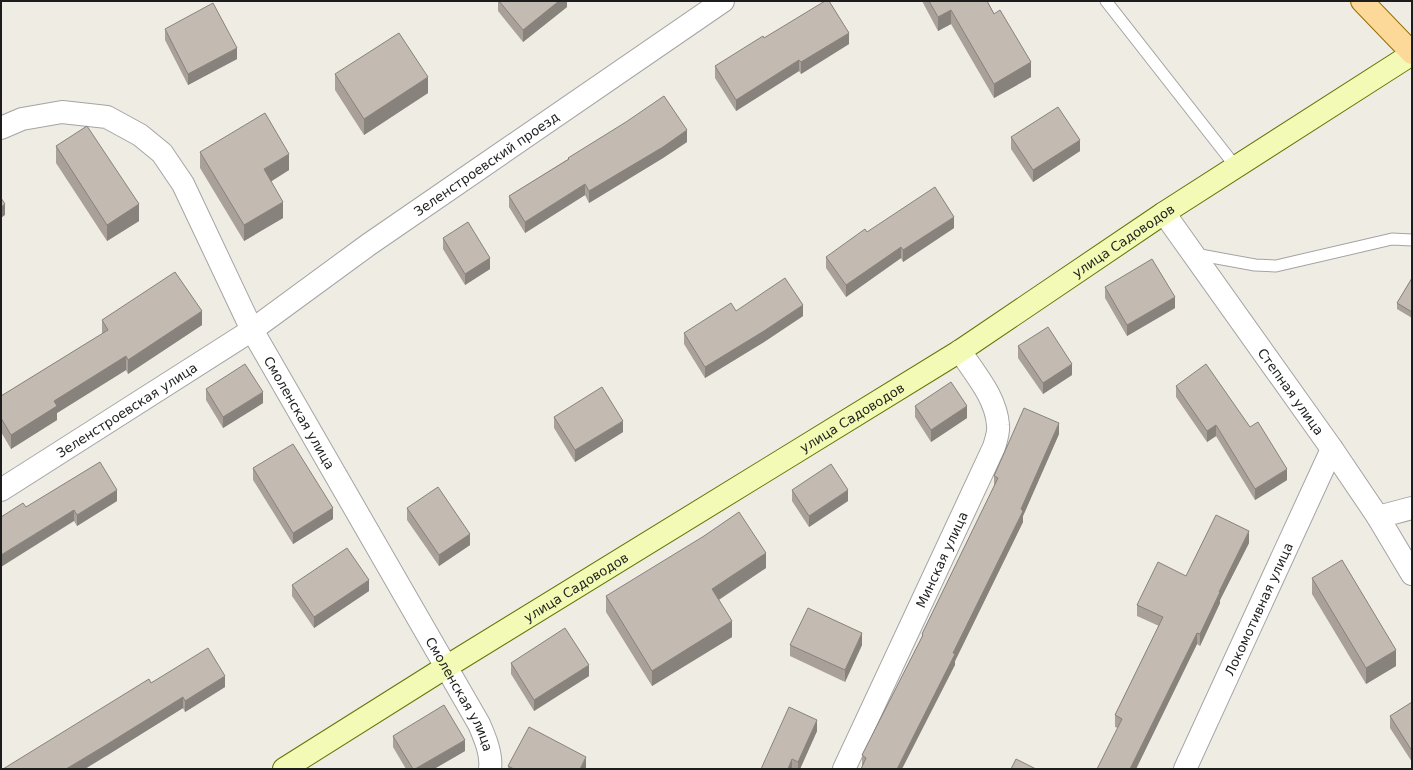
<svg xmlns="http://www.w3.org/2000/svg" width="1413" height="770" font-family="'DejaVu Sans',sans-serif">
<style>
.lines{fill:none;stroke-linecap:round;stroke-linejoin:round}
.service-casing{stroke:#a4a4a4;stroke-width:13}
.minor-casing{stroke:#a4a4a4;stroke-width:24}
.secondary-casing{stroke:#617603;stroke-width:24}
.primary-casing{stroke:#966f00;stroke-width:24}
.service{stroke:#fff;stroke-width:11}
.minor{stroke:#fff;stroke-width:22}
.secondary{stroke:#f2fab5;stroke-width:22}
.primary{stroke:#fdd999;stroke-width:22}
.wall{fill:#a8a099}
.shaded-wall{fill:#88827d}
.building{fill:#c3bab2;stroke:#88827d}
.labels{text-anchor:middle;stroke-width:3;stroke-linejoin:round;paint-order:stroke}
.street-label{font-size:13px;fill:#1d1d1d;stroke:#fff}
</style>
<rect width="100%" height="100%" fill="#efece3"/>
<g class="lines">
<g class="service-casing">
<g id="service">
<polyline points="1106,1 1236,167"/>
<polyline points="1195,254 1255,265 1276,266 1392,239 1412,240"/>
</g>
</g>
<g class="minor-casing">
<g id="minor">
<path id="s1" d="M1,128L22,119L62,112L107,117L140,135L162,153L183,184L252,330L479,724C485,738 492,754 490,769"/>
<path id="s2" d="M1164,213L1332,449L1378,517L1412,574"/>
<path id="s3" d="M1,490L252,330L368,245L723,1"/>
<polyline points="1378,517 1412,508"/>
<path id="s4" d="M844,769L994,447C996,440 999,432 998,425C996,397 975,374 960,351"/>
<path id="s5" d="M1185,769L1332,449"/>
</g>
</g>
<g class="secondary-casing">
<g id="secondary">
<path id="s6" d="M284,769L446,667L960,351L1164,213L1412,54"/>
</g>
</g>
<g class="primary-casing">
<polyline id="primary" points="1362,1 1412,53"/>
</g>
<use href="#service" class="service"/>
<use href="#minor" class="minor"/>
<use href="#secondary" class="secondary"/>
<use href="#primary" class="primary"/>
</g>
<g class="wall">
<polygon points="498,1 567,1 567,7 523,42 498,11"/>
<polygon points="922,1 987,1 1031,77 994,98 951,24 938,31"/>
<polygon points="165,29 237,59 188,85 165,40"/>
<polygon points="764,38 849,44 801,74 799,71 736,111 715,78 715,66"/>
<polygon points="335,74 428,93 364,135 335,90"/>
<polygon points="1011,137 1080,151 1033,182 1011,149"/>
<polygon points="687,142 663,158 589,203 585,195 525,233 509,207 509,196 568,159 568,158"/>
<polygon points="56,146 139,221 107,241 56,163"/>
<polygon points="200,152 289,170 271,181 283,218 244,241 200,168"/>
<polygon points="954,228 903,262 901,258 846,297 826,268 826,257 867,232"/>
<polygon points="443,238 490,269 465,285 443,249"/>
<polygon points="1412,278 1412,318 1397,309 1397,303"/>
<polygon points="1105,287 1175,308 1127,336 1105,298"/>
<polygon points="736,311 803,316 764,342 705,378 684,344 684,333"/>
<polygon points="102,320 202,325 128,374 126,370 57,413 57,420 11,449 1,432 1,396 102,334"/>
<polygon points="1018,346 1072,375 1043,394 1018,358"/>
<polygon points="1176,386 1287,480 1255,500 1216,436 1207,442 1176,397"/>
<polygon points="206,389 263,403 223,428 206,400"/>
<polygon points="915,406 967,418 931,442 915,417"/>
<polygon points="554,417 623,432 575,462 554,428"/>
<polygon points="1059,434 1023,516 1023,522 955,661 955,665 862,767 862,755 922,637 922,634 994,487 994,476"/>
<polygon points="253,468 333,519 293,544 253,480"/>
<polygon points="792,490 848,501 809,527 792,501"/>
<polygon points="117,501 77,526 74,521 26,507"/>
<polygon points="407,508 470,545 439,566 407,520"/>
<polygon points="1249,543 1220,600 1220,603 1200,646 1197,644 1136,769 1097,769 1118,728 1115,727 1115,715 1159,626 1137,616 1137,605 1186,576"/>
<polygon points="766,568 719,600 732,637 652,686 606,612 606,596"/>
<polygon points="1312,578 1396,666 1366,684 1312,594"/>
<polygon points="292,585 369,591 314,628 292,596"/>
<polygon points="790,645 862,645 845,682 790,656"/>
<polygon points="511,663 589,676 534,711 511,674"/>
<polygon points="151,683 225,687 185,712 183,708 106,756"/>
<polygon points="1412,702 1412,762 1390,728 1390,716"/>
<polygon points="817,731 800,769 761,769"/>
<polygon points="393,736 465,751 434,769 406,769 393,747"/>
<polygon points="508,766 586,769 508,769"/>
</g>
<g class="shaded-wall">
<polygon points="559,1 567,1 567,7 523,42 523,30"/>
<polygon points="951,10 951,24 938,31 938,17"/>
<polygon points="849,33 849,44 801,74 801,62"/>
<polygon points="237,48 237,59 188,85 188,74"/>
<polygon points="799,60 799,71 736,111 736,100"/>
<polygon points="1031,62 1031,77 994,98 994,84"/>
<polygon points="428,77 428,93 364,135 364,119"/>
<polygon points="687,130 687,142 663,158 589,203 589,191"/>
<polygon points="1080,140 1080,151 1033,182 1033,170"/>
<polygon points="289,154 289,170 264,186 264,169"/>
<polygon points="585,184 585,195 525,233 525,222"/>
<polygon points="283,202 283,218 244,241 244,225"/>
<polygon points="5,204 5,215 1,218 1,207"/>
<polygon points="139,204 139,221 107,241 107,225"/>
<polygon points="954,217 954,228 903,262 903,250"/>
<polygon points="901,247 901,258 846,297 846,285"/>
<polygon points="490,258 490,269 465,285 465,274"/>
<polygon points="1175,297 1175,308 1127,336 1127,325"/>
<polygon points="803,305 803,316 764,342 705,378 705,367"/>
<polygon points="202,311 202,325 128,374 128,360"/>
<polygon points="126,356 126,370 57,413 57,420 11,449 11,435 54,401"/>
<polygon points="1072,364 1072,375 1043,394 1043,383"/>
<polygon points="263,392 263,403 223,428 223,417"/>
<polygon points="967,406 967,418 931,442 931,430"/>
<polygon points="623,421 623,432 575,462 575,450"/>
<polygon points="1059,423 1059,434 1023,516 1023,522 955,661 955,665 902,769 897,769 953,653 1021,509"/>
<polygon points="1216,425 1216,436 1207,442 1207,431"/>
<polygon points="1287,469 1287,480 1255,500 1255,489"/>
<polygon points="117,490 117,501 77,526 77,515"/>
<polygon points="848,490 848,501 809,527 809,516"/>
<polygon points="333,508 333,519 293,544 293,533"/>
<polygon points="74,510 74,521 1,567 1,555"/>
<polygon points="1249,531 1249,543 1220,600 1220,603 1200,646 1200,634 1219,592"/>
<polygon points="470,534 470,545 439,566 439,555"/>
<polygon points="766,553 766,568 712,604 712,589"/>
<polygon points="369,580 369,591 314,628 314,617"/>
<polygon points="732,621 732,637 652,686 652,671"/>
<polygon points="862,633 862,645 845,682 845,670"/>
<polygon points="1197,633 1197,644 1136,769 1130,769"/>
<polygon points="1396,650 1396,666 1366,684 1366,668"/>
<polygon points="589,665 589,676 534,711 534,700"/>
<polygon points="225,676 225,687 185,712 185,701"/>
<polygon points="183,697 183,708 106,756 85,769 66,769"/>
<polygon points="817,720 817,731 800,769 798,769 798,762"/>
<polygon points="465,740 465,751 434,769 415,769"/>
<polygon points="586,757 586,769 580,769"/>
<polygon points="792,759 792,769 788,769"/>
</g>
<g class="building">
<polygon points="499,1 559,1 523,30"/>
<polygon points="825,1 829,1 849,33 801,62 799,60 736,100 715,66 763,36 764,38"/>
<polygon points="929,1 987,1 994,14 1000,10 1031,62 994,84 951,10 938,17"/>
<polygon points="213,3 237,48 188,74 165,29"/>
<polygon points="399,33 428,77 364,119 335,74"/>
<polygon points="664,96 687,130 663,147 589,191 585,184 525,222 509,196 569,159 568,158 626,122"/>
<polygon points="1058,107 1080,140 1033,170 1011,137"/>
<polygon points="265,113 289,154 264,169 283,202 244,225 200,152"/>
<polygon points="87,126 139,204 107,225 56,146"/>
<polygon points="935,187 954,217 903,250 901,247 846,285 826,257 865,229 867,232"/>
<polygon points="1,198 5,204 1,207"/>
<polygon points="468,222 490,258 465,274 443,238"/>
<polygon points="1152,259 1175,297 1127,325 1105,287"/>
<polygon points="175,272 202,311 128,360 126,356 54,401 57,406 11,435 1,418 1,396 108,330 102,320"/>
<polygon points="785,278 803,305 764,331 705,367 684,333 731,303 736,311"/>
<polygon points="1412,278 1412,312 1397,303"/>
<polygon points="1048,327 1072,364 1043,383 1018,346"/>
<polygon points="245,364 263,392 223,417 206,389"/>
<polygon points="1206,364 1250,427 1258,422 1287,469 1255,489 1216,425 1207,431 1176,386"/>
<polygon points="951,382 967,406 931,430 915,406"/>
<polygon points="602,387 623,421 575,450 554,417"/>
<polygon points="1024,408 1059,423 1021,509 1023,511 953,653 955,654 897,769 861,769 866,758 862,755 923,635 922,634 998,478 994,476"/>
<polygon points="293,444 333,508 293,533 253,468"/>
<polygon points="100,462 117,490 77,515 74,510 1,555 1,517 23,503 26,507"/>
<polygon points="831,464 848,490 809,516 792,490"/>
<polygon points="438,487 470,534 439,555 407,508"/>
<polygon points="739,512 766,553 712,589 732,621 652,671 606,596 704,536"/>
<polygon points="1216,515 1249,531 1219,592 1220,592 1200,634 1197,633 1130,769 1097,769 1122,719 1115,715 1163,617 1137,605 1158,562 1186,576"/>
<polygon points="347,548 369,580 314,617 292,585"/>
<polygon points="1342,560 1396,650 1366,668 1312,578"/>
<polygon points="808,608 862,633 845,670 790,645"/>
<polygon points="565,628 589,665 534,700 511,663"/>
<polygon points="208,648 225,676 185,701 183,697 106,745 66,769 3,769 149,679 151,683"/>
<polygon points="1412,702 1412,751 1390,716"/>
<polygon points="444,705 465,740 415,769 413,769 393,736"/>
<polygon points="789,707 817,720 798,762 792,759 788,769 761,769"/>
<polygon points="529,727 586,757 580,769 514,769 508,766"/>
<polygon points="1016,759 1036,769 1011,769"/>
</g>
<g class="labels">
<g class="street-label">
<text dy="5" stroke="none"><textPath href="#s3" startOffset="585">Зеленстроевский проезд</textPath></text>
<text dy="5" stroke="none"><textPath href="#s6" startOffset="992">улица Садоводов</textPath></text>
<text dy="5" stroke="none"><textPath href="#s2" startOffset="219">Степная улица</textPath></text>
<text dy="5" stroke="none"><textPath href="#s3" startOffset="149">Зеленстроевская улица</textPath></text>
<text dy="5" stroke="none"><textPath href="#s1" startOffset="469">Смоленская улица</textPath></text>
<text dy="5" stroke="none"><textPath href="#s6" startOffset="668">улица Садоводов</textPath></text>
<text dy="5" stroke="none"><textPath href="#s4" startOffset="231">Минская улица</textPath></text>
<text dy="5" stroke="none"><textPath href="#s6" startOffset="344">улица Садоводов</textPath></text>
<text dy="5" stroke="none"><textPath href="#s5" startOffset="176">Локомотивная улица</textPath></text>
<text dy="5" stroke="none"><textPath href="#s1" startOffset="793">Смоленская улица</textPath></text>
</g>
</g>
<rect width="1413" height="770" fill="none" stroke="#1d1d1d" stroke-width="4"/>
</svg>
